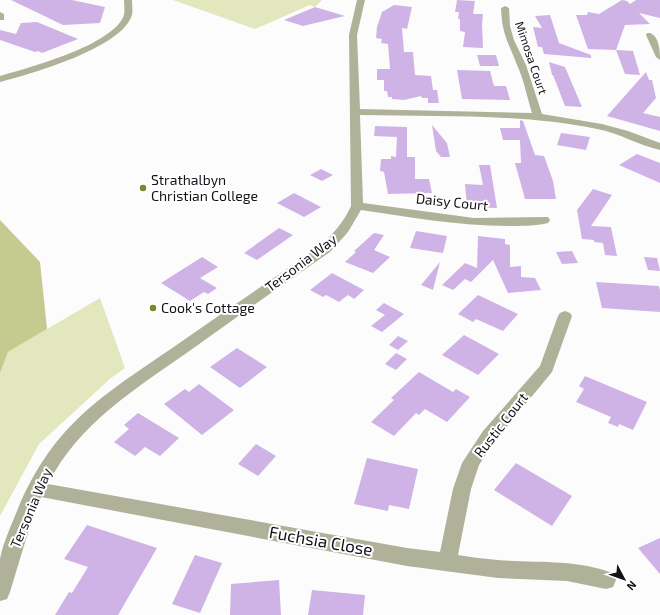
<svg xmlns="http://www.w3.org/2000/svg" width="660" height="615" font-family="'Exo 2',sans-serif">
<style>
.green{fill:#e3e7be}
.forest{fill:#c5ca8f}
.building{fill:#cfb3e7}
.lines{fill:none;stroke-linecap:round;stroke-linejoin:round}
.minor{fill:#afb198;fill-rule:evenodd}
.poi-dot{fill:#7e832d;stroke:#fff;stroke-width:1.5}
.labels{text-anchor:middle;stroke-width:4;stroke-linejoin:round;paint-order:stroke}
.far-street-label{font-size:12px;fill:#161119;stroke:#fff}
.poi-label{font-size:14px;fill:#161119;stroke:#fff;text-anchor:start}
.street-label{font-size:14px;fill:#161119;stroke:#fff}
.near-street-label{font-size:17px;fill:#161119;stroke:#fff}
</style>
<rect width="100%" height="100%" fill="#fcfcfc"/>
<g class="green">
<polygon points="173,0 322,0 315,7 310,5 255,29"/>
<polygon points="100,298 125,368 111,378 39,444 0,516 0,373 8,352"/>
</g>
<polygon class="forest" points="0,220 40,262 47,329 8,352 0,373"/>
<g class="building">
<polygon points="11,0 72,0 105,7 100,23 63,25"/>
<polygon points="457,0 475,1 473,14 483,14 482,25 483,48 463,47 465,32 460,31 460,19 458,19 459,12 455,12"/>
<polygon points="622,0 627,1 630,4 636,0 660,0 660,18 639,13 650,24 625,25 616,50 633,51 640,75 625,74 616,50 588,49 576,15 587,15 588,12 599,14"/>
<polygon points="394,5 412,7 407,29 402,28 404,52 413,52 415,75 431,76 433,90 437,90 439,103 428,103 428,98 422,98 421,96 404,100 392,99 392,97 388,97 387,91 384,91 384,80 377,80 377,69 390,69 388,44 381,43 382,39 376,38 377,27 382,12"/>
<polygon points="315,7 345,16 303,26 284,20"/>
<polygon points="550,15 559,43 591,55 591,58 544,54 542,47 538,47 533,27 542,28 535,16"/>
<polygon points="37,22 78,39 42,53 38,51 35,52 0,40 0,30 16,34 21,23"/>
<polygon points="477,55 496,55 499,66 480,66"/>
<polygon points="549,62 565,67 582,107 565,106 553,75 552,75"/>
<polygon points="457,70 490,71 494,86 506,86 510,100 462,99"/>
<polygon points="646,72 649,80 652,80 656,98 643,113 660,117 660,131 607,116"/>
<polygon points="520,120 523,121 535,155 544,156 553,181 556,199 525,199 515,163 521,163 520,140 503,140 500,128 520,128"/>
<polygon points="432,125 447,143 450,157 441,157 436,151"/>
<polygon points="375,126 407,127 407,157 415,157 415,179 429,179 432,193 388,194 384,172 380,171 381,159 391,159 391,156 396,157 397,137 374,136"/>
<polygon points="561,133 590,137 586,150 557,145"/>
<polygon points="637,154 660,163 660,183 619,165"/>
<polygon points="479,165 490,165 497,208 467,207 465,184 483,185"/>
<polygon points="321,169 333,175 322,181 310,175"/>
<polygon points="593,189 612,195 591,226 611,227 617,256 605,255 603,243 594,242 594,240 582,239 577,210"/>
<polygon points="294,193 321,207 304,217 277,203"/>
<polygon points="279,228 293,235 257,260 244,253"/>
<polygon points="416,231 447,236 443,253 410,248"/>
<polygon points="374,233 384,235 374,250 390,257 373,273 345,262 356,252 354,251"/>
<polygon points="478,236 505,239 505,244 510,245 510,267 521,266 521,277 535,278 541,290 508,293 493,260 471,282 465,279 453,290 442,285 465,263 477,268"/>
<polygon points="572,251 578,263 562,264 556,252"/>
<polygon points="202,257 218,267 200,278 217,288 208,294 204,292 190,301 161,283"/>
<polygon points="644,257 657,258 660,271 648,270"/>
<polygon points="440,262 433,290 421,285"/>
<polygon points="332,273 364,290 354,299 348,295 339,302 326,295 323,297 310,290"/>
<polygon points="596,282 659,286 660,290 660,312 602,308"/>
<polygon points="478,295 495,303 518,314 503,331 476,319 473,322 458,314"/>
<polygon points="384,303 404,314 382,332 371,326 385,315 376,310"/>
<polygon points="464,335 499,354 478,375 442,355"/>
<polygon points="398,336 408,341 398,350 389,345"/>
<polygon points="237,348 267,367 240,388 210,367"/>
<polygon points="396,353 407,359 396,370 385,364"/>
<polygon points="419,372 453,392 456,389 470,397 447,422 425,409 419,415 416,413 394,436 371,422 394,400 391,398"/>
<polygon points="585,376 647,402 633,430 619,424 618,427 608,423 611,417 576,402 584,389 579,386"/>
<polygon points="199,384 234,410 202,435 164,404 185,389 189,392"/>
<polygon points="138,413 179,438 160,456 145,447 135,456 114,442 129,429 124,425"/>
<polygon points="256,444 276,456 258,476 238,464"/>
<polygon points="367,458 418,469 409,509 389,505 388,511 354,504"/>
<polygon points="516,463 572,496 552,526 494,490"/>
<polygon points="87,525 157,548 118,615 55,615 69,592 72,593 88,567 64,559"/>
<polygon points="660,538 660,574 638,548"/>
<polygon points="195,555 222,563 200,613 172,604"/>
<polygon points="279,580 281,615 230,615 231,584"/>
<polygon points="312,590 365,595 363,615 308,615"/>
</g>
<g class="lines">
<g class="minor">
<path d="M124,0H132C132,4 133,11 132,15C122,48 31,74 0,82V76C28,68 114,45 124,15C125,11 124,4 124,0Z"/>
<path d="M357,0H365L357,35L360,109L532,113C527,97 524,80 517,65C508,41 502,35 501,8L505,6L509,8L510,26L514,40L526,65L542,114L602,124L628,131L660,143V150C638,145 619,133 597,129C519,113 438,117 360,115L363,203L474,218L548,217L550,220L548,223C536,226 521,226 508,226C459,226 410,217 361,210L348,232L330,252C282,285 235,318 188,352C134,390 79,423 48,484L407,548L440,552L453,489L462,463L483,431L540,366L558,316L560,313L565,311L570,313L572,316L552,372L495,441L479,465L471,489L458,555C471,557 485,559 498,560C536,563 576,559 613,573L616,580L613,587L606,589L567,581L498,578L407,566L41,497L26,539L10,592L7,599L0,601C0,588 0,572 0,559C3,543 11,526 17,511C53,423 104,395 178,344C225,311 273,279 320,246C333,234 344,222 351,206L349,35Z"/>
<polygon points="0,12 4,14 4,20 0,20"/>
<path d="M647,33H650C659,36 660,51 660,60L656,57L646,35Z"/>
</g>
</g>
<g class="poi-dot">
<circle cx="143" cy="188" r="4"/>
<circle cx="153" cy="308" r="4"/>
</g>
<g class="labels">
<g class="far-street-label">
<text transform="translate(531 58) rotate(71)" y="4">Mimosa Court</text>
</g>
<g class="poi-label">
<text x="151" y="185">Strathalbyn<tspan x="151" dy="16">Christian College</tspan></text>
<text x="161" y="313">Cook's Cottage</text>
</g>
<g class="street-label">
<text transform="translate(452 202) rotate(6)" y="5">Daisy Court</text>
<text transform="translate(301 263) rotate(-37)" y="5">Tersonia Way</text>
<text transform="translate(501 425) rotate(-52)" y="5">Rustic Court</text>
<text transform="translate(31 508) rotate(-67)" y="5">Tersonia Way</text>
</g>
<g class="near-street-label">
<text transform="translate(321 541) rotate(10)" y="6">Fuchsia Close</text>
</g>
</g>
<g transform="translate(624 579) rotate(131)" stroke="#ffffff" stroke-width="3" paint-order="stroke">
<path d="M0-3L7 15L0 10L-7 15Z" fill="#161119"/>
<text y="-6" font-size="11" font-weight="bold" text-anchor="middle" fill="#161119">N</text>
</g>
</svg>
